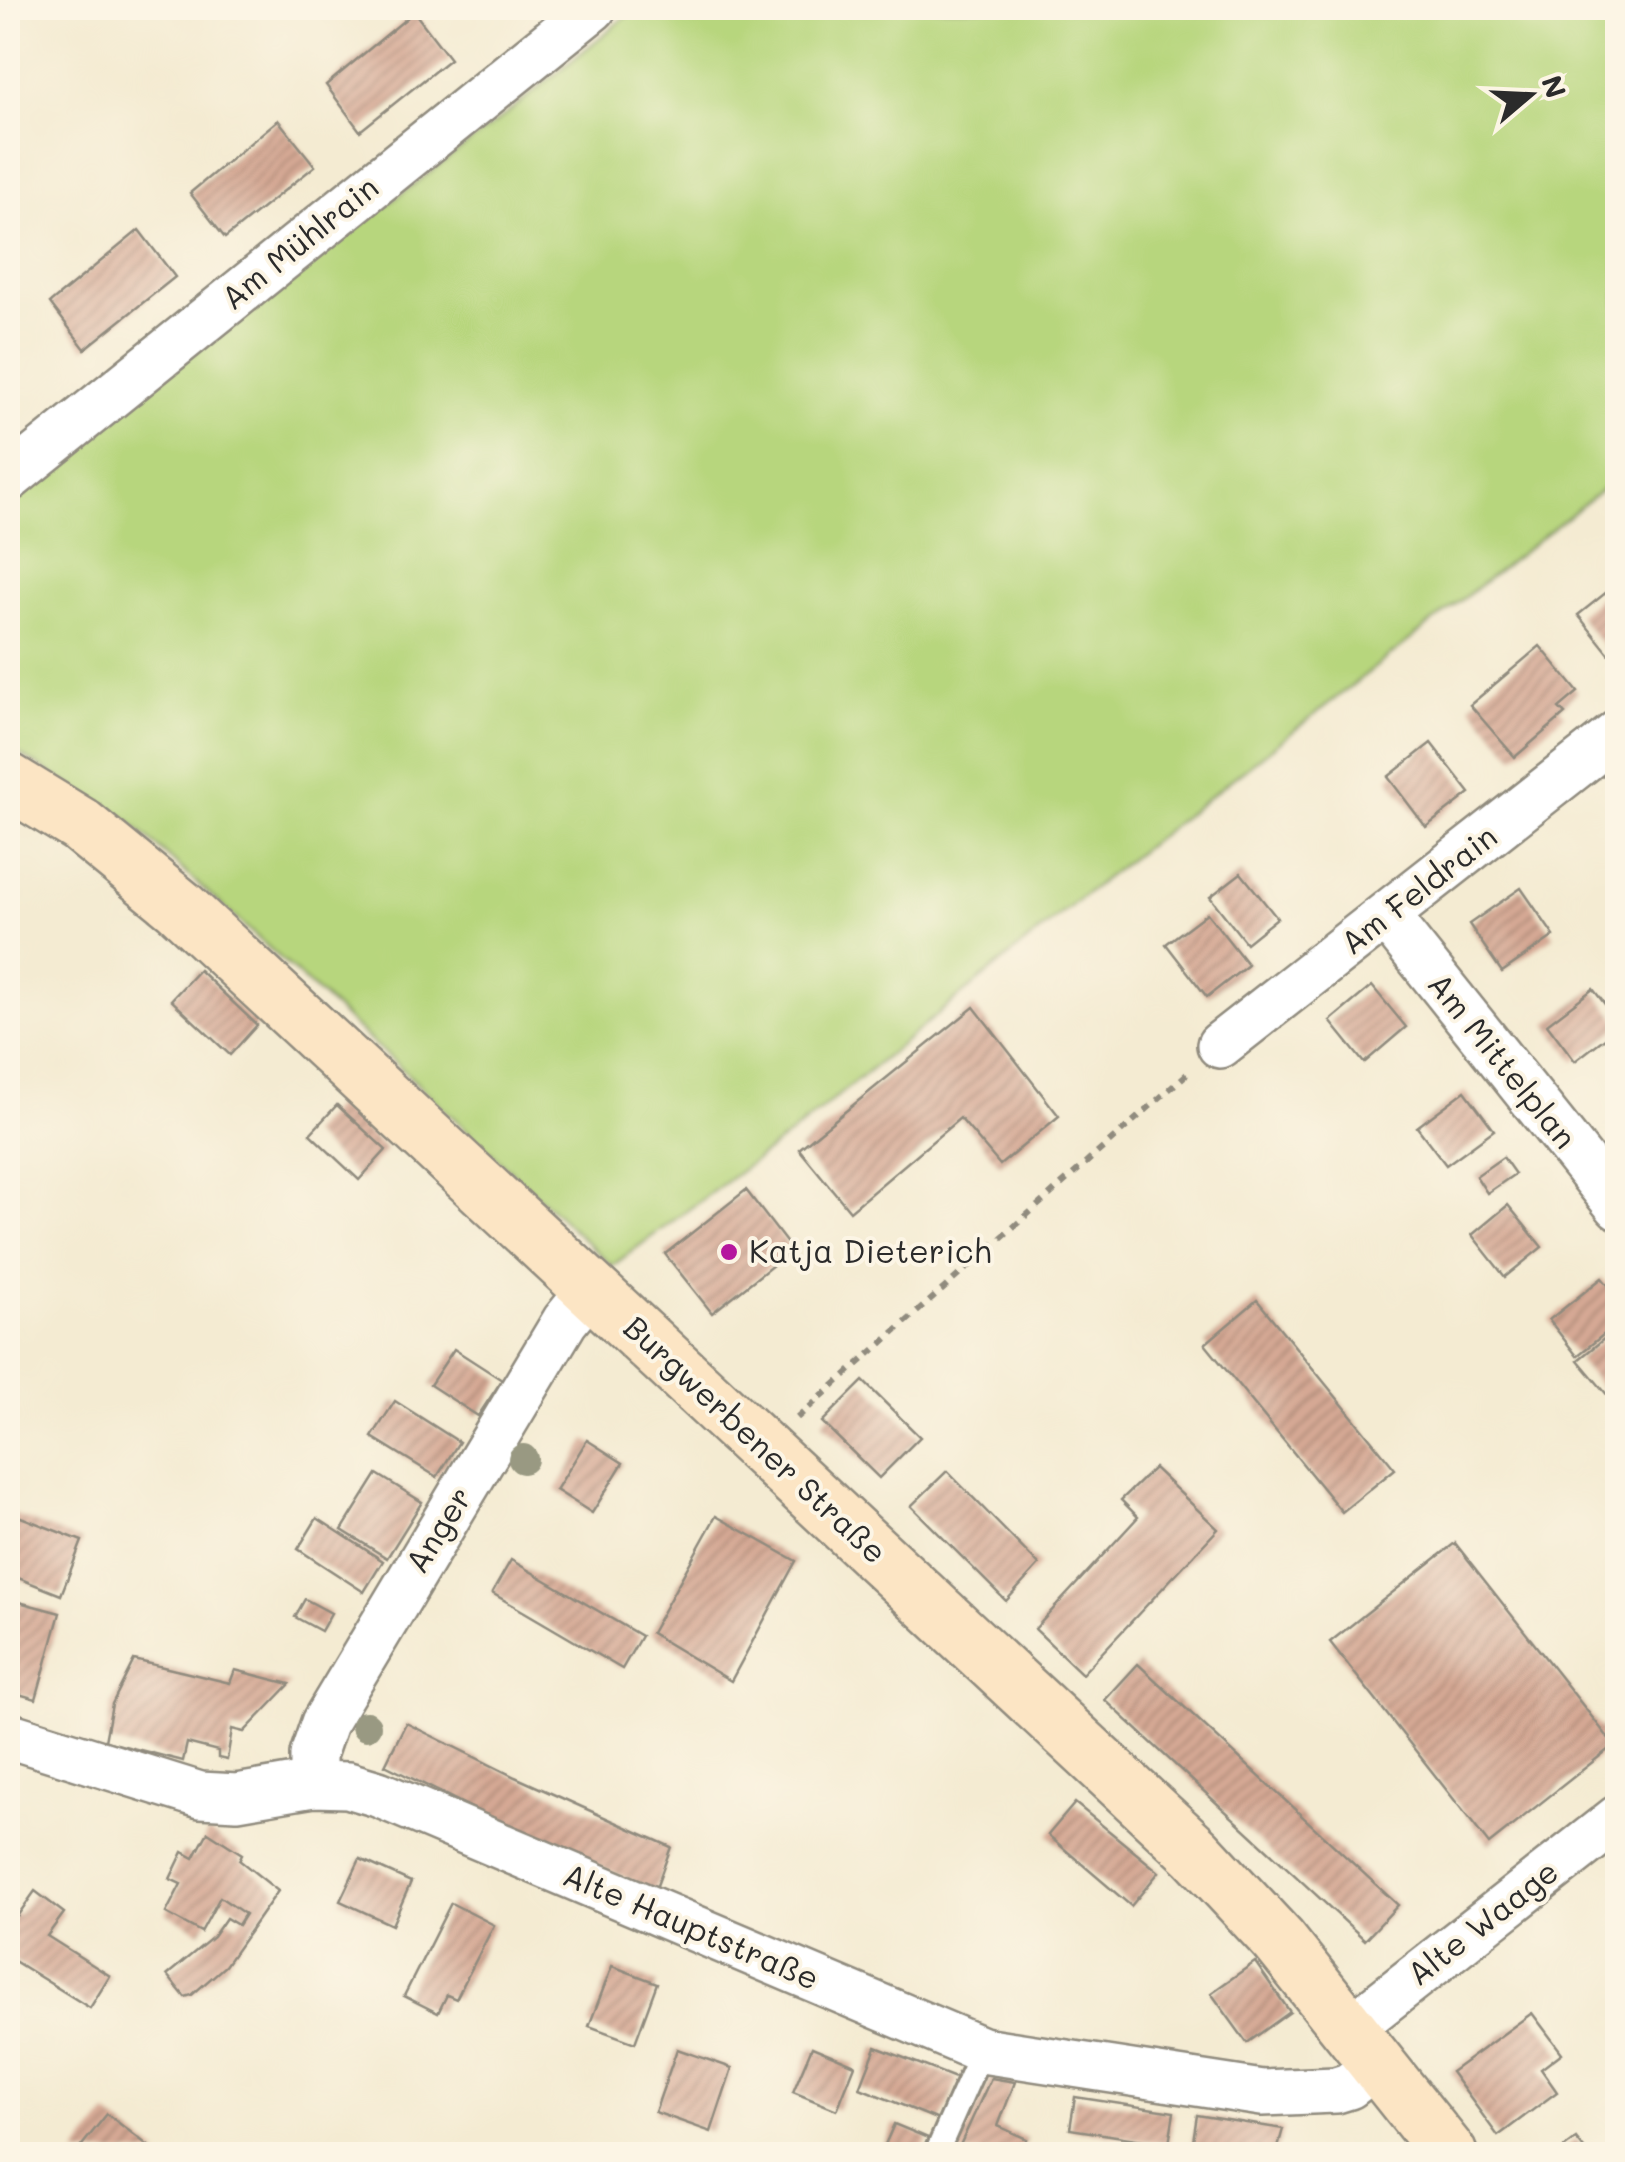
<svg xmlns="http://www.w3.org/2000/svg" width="1625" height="2162" font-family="Mali,sans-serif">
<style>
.garden{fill:#b7d67d;stroke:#718054;stroke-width:2.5}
.building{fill:url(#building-hatch)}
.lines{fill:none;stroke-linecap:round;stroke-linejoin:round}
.service-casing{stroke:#908b7e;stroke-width:28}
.minor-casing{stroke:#908b7e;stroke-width:50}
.secondary-casing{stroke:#908b7e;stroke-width:60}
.path{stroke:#908b7e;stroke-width:6;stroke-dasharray:8 8;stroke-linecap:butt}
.service{stroke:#fff;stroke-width:22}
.minor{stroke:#fff;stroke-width:45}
.secondary{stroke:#fce5c4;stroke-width:55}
.tree{fill:#999982}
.poi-dot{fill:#b5179e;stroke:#fcf5e5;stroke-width:4}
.labels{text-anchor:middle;stroke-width:8;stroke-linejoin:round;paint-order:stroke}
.street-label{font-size:32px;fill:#2b2b2b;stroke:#fcf5e5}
.poi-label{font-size:32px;fill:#2b2b2b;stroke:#fcf5e5;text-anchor:start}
</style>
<defs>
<pattern id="building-hatch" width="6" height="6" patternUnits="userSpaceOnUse" patternTransform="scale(2.5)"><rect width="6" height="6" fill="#d6a994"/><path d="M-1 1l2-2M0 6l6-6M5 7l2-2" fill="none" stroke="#ae8a79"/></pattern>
</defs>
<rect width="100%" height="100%" fill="#fcf5e5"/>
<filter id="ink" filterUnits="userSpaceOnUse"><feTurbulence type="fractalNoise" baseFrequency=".01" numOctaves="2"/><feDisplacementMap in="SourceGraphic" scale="20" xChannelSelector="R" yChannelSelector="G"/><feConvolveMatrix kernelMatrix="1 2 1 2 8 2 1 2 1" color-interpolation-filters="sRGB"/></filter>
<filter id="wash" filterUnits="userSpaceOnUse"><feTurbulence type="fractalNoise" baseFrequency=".0048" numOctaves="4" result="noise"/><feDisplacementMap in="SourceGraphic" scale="40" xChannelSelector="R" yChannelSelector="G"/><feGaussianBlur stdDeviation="2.25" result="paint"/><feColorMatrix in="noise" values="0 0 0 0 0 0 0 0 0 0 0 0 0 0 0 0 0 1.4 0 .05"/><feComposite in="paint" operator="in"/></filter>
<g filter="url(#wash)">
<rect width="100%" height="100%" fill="#f4ebd2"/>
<polygon class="garden" points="636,8 1617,8 1617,478 1094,887 796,1130 612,1266 392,1060 129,821 8,747 8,507 199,347 499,120"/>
<g id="blocks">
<g class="building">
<polygon points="414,12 450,59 360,131 326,85"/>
<polygon points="278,120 315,166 225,238 190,193"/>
<polygon points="139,230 175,277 85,349 50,303"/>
<polygon points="1618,583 1618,665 1578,615"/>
<polygon points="1540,646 1578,692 1559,708 1565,714 1515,757 1470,705"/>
<polygon points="1431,743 1470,793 1426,827 1388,777"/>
<polygon points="1241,873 1277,918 1246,943 1210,897"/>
<polygon points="1521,888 1554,936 1502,972 1469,924"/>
<polygon points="1207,913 1248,965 1207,997 1166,944"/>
<polygon points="199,970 257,1025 230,1055 171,1000"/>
<polygon points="1372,986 1406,1027 1364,1063 1330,1021"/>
<polygon points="1593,989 1618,1021 1618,1028 1575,1061 1547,1024"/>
<polygon points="974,1007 1059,1116 1000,1165 960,1118 850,1211 799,1149"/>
<polygon points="1465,1091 1494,1130 1446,1165 1417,1127"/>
<polygon points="337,1105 386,1150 359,1180 310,1134"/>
<polygon points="1503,1157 1515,1174 1487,1193 1476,1176"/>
<polygon points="746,1190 792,1250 712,1313 665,1254"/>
<polygon points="1508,1205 1542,1247 1505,1277 1472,1235"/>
<polygon points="1602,1278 1618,1297 1618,1323 1577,1356 1549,1320"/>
<polygon points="1257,1300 1395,1469 1342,1512 1205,1344"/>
<polygon points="1610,1334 1618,1343 1618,1390 1609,1397 1578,1360"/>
<polygon points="454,1349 502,1380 478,1416 430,1385"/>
<polygon points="863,1381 920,1437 879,1478 822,1422"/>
<polygon points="395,1401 459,1442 437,1477 372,1437"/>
<polygon points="587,1440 623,1463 592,1513 556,1490"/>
<polygon points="1154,1468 1218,1529 1082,1674 1035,1629 1138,1517 1121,1500"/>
<polygon points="947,1471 1039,1565 1006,1601 911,1506"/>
<polygon points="377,1474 422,1502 387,1558 342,1530"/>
<polygon points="8,1512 82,1541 61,1595 8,1574"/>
<polygon points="716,1516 796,1561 731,1681 651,1633"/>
<polygon points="317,1518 383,1561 364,1592 298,1549"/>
<polygon points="1455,1543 1614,1745 1489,1844 1330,1642"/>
<polygon points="511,1560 641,1636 622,1669 492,1593"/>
<polygon points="305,1599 331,1613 321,1631 295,1617"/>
<polygon points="19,1602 60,1613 36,1699 8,1691 8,1644"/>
<polygon points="134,1660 230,1683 235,1670 290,1684 244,1732 232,1729 227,1760 218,1758 218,1751 187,1743 183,1761 105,1741 112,1704"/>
<polygon points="1138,1664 1398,1905 1365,1940 1105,1700"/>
<polygon points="406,1723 515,1777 671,1847 655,1891 494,1819 385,1765"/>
<polygon points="8,1759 15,1760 10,1794 8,1794"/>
<polygon points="1075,1803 1159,1872 1131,1906 1048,1835"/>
<polygon points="208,1832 242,1854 239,1860 278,1891 225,1966 192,1995 185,1997 167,1975 213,1937 226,1918 238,1925 245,1914 220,1897 201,1932 166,1913 181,1884 170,1879 183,1852 194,1858"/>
<polygon points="360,1859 411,1882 392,1925 340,1901"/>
<polygon points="35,1891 64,1913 47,1936 110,1976 90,2008 8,1957 8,1909 18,1915"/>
<polygon points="451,1903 494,1925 456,1999 447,1995 438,2013 404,1996"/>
<polygon points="1255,1962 1290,2012 1247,2043 1211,1993"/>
<polygon points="612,1966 657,1983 635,2043 589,2026"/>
<polygon points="1532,2013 1562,2053 1541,2069 1557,2092 1498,2136 1451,2072"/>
<polygon points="812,2047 855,2065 837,2110 793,2092"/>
<polygon points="876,2047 958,2079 941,2121 860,2088"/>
<polygon points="677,2049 732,2068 711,2132 655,2112"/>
<polygon points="991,2078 1015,2082 998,2126 1027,2139 1019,2154 956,2154"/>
<polygon points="1075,2097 1174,2112 1169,2144 1070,2129"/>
<polygon points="107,2114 159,2154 75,2154"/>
<polygon points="1197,2115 1283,2129 1276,2154 1191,2154"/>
<polygon points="894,2124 928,2138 921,2154 881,2154"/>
<polygon points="1576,2139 1588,2154 1556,2154"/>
</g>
</g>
</g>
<g filter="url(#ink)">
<use href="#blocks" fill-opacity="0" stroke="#908b7e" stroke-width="2.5"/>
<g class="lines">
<g class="service-casing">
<polyline id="service" points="936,2154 982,2050"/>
</g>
<g class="minor-casing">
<g id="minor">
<polyline points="8,479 593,8"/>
<polyline points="1386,916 1618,1206"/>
<polyline points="1220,1045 1618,733"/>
<polyline points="8,1735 200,1795 237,1797 313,1784 348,1785 378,1794 982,2050 1262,2093 1336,2090 1349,2086 1378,2064"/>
<polyline points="313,1784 313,1755 324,1723 565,1321 592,1288"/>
<polyline points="1349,2029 1618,1818"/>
</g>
</g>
<g class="secondary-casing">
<polyline id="secondary" points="8,781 80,825 179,906 1196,1852 1279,1941 1449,2154"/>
</g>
<polyline class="path" points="797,1418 1189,1072"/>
<use href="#service" class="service"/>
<use href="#minor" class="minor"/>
<use href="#secondary" class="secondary"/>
</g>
<g class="tree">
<circle cx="523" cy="1459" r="15"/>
<circle cx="366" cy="1726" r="15"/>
</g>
</g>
<circle class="poi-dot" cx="729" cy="1252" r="10"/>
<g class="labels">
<g class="street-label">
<text transform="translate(300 243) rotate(-39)" y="11">Am Mühlrain</text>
<text transform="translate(1419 890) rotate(-38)" y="11">Am Feldrain</text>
<text transform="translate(1502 1061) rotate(51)" y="11">Am Mittelplan</text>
<text transform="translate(755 1440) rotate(43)" y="11">Burgwerbener Straße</text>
<text transform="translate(439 1530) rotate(-58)" y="11">Anger</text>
<text transform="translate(1483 1923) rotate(-38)" y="11">Alte Waage</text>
<text transform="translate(691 1927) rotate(23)" y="11">Alte Hauptstraße</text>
</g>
<g class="poi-label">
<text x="749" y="1263">Katja Dieterich</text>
</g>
</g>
<rect width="1625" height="2162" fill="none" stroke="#fcf5e5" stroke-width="40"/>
<g transform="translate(1530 95) rotate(71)" stroke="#fcf5e5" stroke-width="8" paint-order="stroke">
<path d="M0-8L18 38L0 25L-18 38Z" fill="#2b2b2b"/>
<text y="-15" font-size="28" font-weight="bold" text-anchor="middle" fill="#2b2b2b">N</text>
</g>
</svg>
